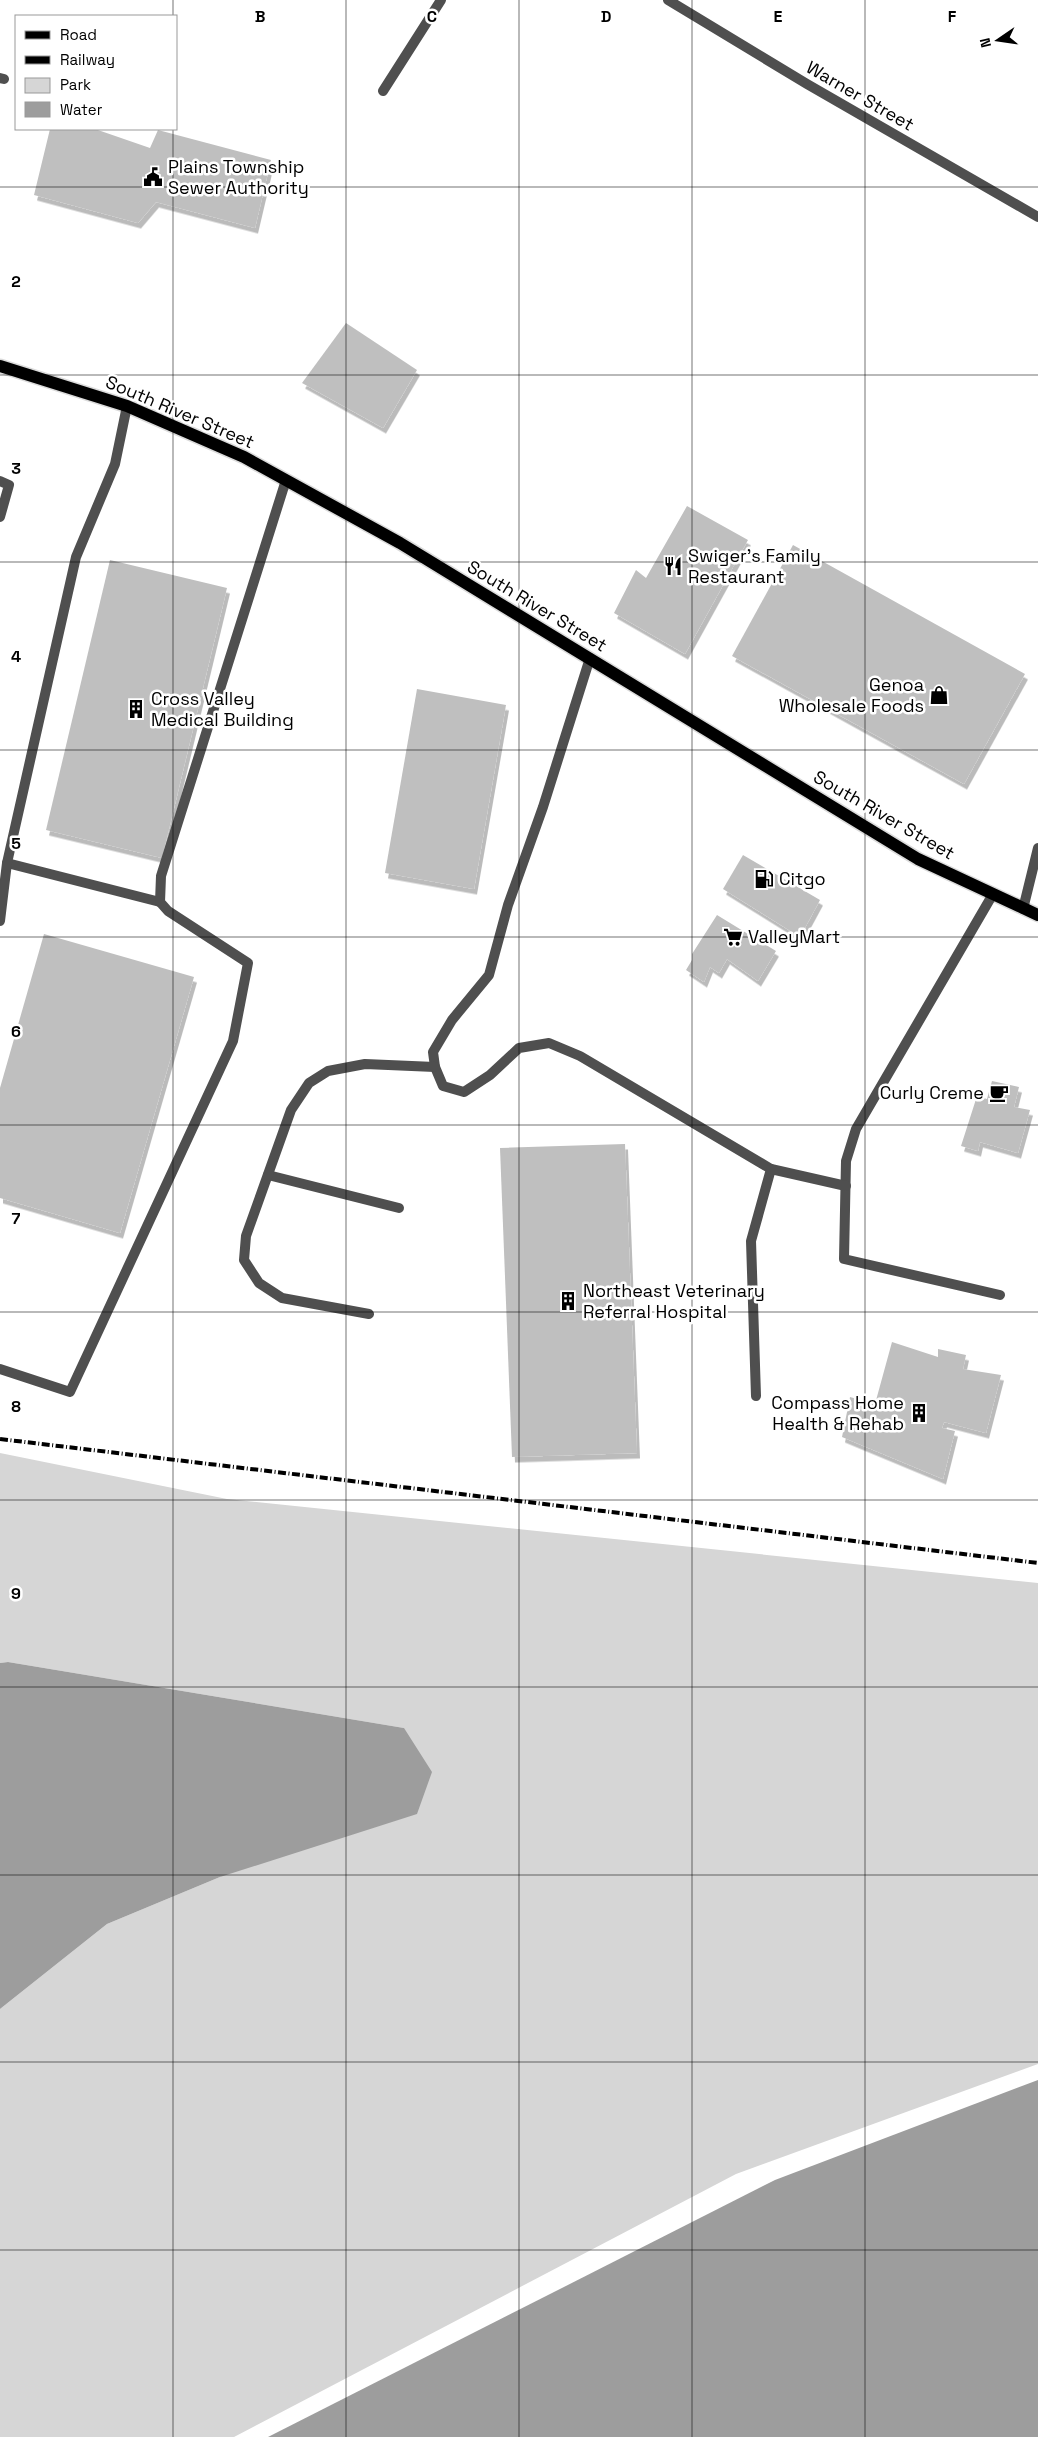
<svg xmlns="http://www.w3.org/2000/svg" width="1038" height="2437" font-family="'Space Grotesk',sans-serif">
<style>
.green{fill:#d6d6d6}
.water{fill:#9d9d9d}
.building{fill:#bfbfbf;filter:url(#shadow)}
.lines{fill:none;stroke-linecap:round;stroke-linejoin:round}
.primary-casing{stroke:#dbdbdb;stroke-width:15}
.service{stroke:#4f4f4f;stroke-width:10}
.minor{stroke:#4f4f4f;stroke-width:10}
.primary{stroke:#000;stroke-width:12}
.rail{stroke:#000;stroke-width:4;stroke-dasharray:8 2.5 1 2.5;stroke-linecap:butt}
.grid{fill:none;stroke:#000;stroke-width:1;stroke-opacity:0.55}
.labels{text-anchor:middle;stroke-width:5;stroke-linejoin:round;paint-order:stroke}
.street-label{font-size:18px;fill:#000;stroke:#fff}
.poi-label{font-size:18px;fill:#000;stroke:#fff;text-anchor:start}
.grid-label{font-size:16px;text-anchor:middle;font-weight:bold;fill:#000;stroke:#fff;stroke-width:5;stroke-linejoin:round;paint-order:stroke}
</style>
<defs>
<filter id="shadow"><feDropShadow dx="3" dy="5.5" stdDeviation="0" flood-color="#0004"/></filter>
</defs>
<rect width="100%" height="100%" fill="#fff"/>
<polygon class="green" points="0,1453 227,1499 1038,1583 1038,2064 736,2174 234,2437 0,2437 0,2009 107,1924 220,1877 404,1728 8,1662 0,1663"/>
<g class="water">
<polygon points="8,1662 404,1728 432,1772 417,1814 220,1877 107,1924 0,2009 0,1663"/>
<polygon points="1038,2080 1038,2437 268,2437 775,2180"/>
</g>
<g class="building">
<polygon points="50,129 95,129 150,148 158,130 271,160 255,228 156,202 138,223 34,195"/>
<polygon points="346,323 417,370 383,428 302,383"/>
<polygon points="687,506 748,540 685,654 614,613 636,570 646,578"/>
<polygon points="793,545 1025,674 964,784 732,656"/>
<polygon points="110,560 227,588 162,858 46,830"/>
<polygon points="417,689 506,705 474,889 385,873"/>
<polygon points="743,855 820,900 800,937 723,889"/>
<polygon points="717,915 776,951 758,981 727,959 719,973 710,967 704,982 686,970 692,960 692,954"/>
<polygon points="44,934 194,977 120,1233 0,1198 0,1088"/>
<polygon points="992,1081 1019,1087 1014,1107 1030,1110 1018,1153 980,1142 978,1151 961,1146 977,1096 987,1099"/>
<polygon points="625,1144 637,1453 512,1457 500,1148"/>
<polygon points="892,1342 938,1357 938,1349 966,1355 963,1369 1001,1375 986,1433 944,1422 942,1428 955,1431 943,1479 842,1437 850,1397 875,1404"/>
</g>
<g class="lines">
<g class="primary-casing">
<polyline id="primary" points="0,366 127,406 244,457 400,543 918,859 1038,915"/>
</g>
<g class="service">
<polyline points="0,78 4,79"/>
<polyline points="383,91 441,0"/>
<polyline points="0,481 9,485 0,517"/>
<polyline points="590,658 543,807 508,905 489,975 452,1020 433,1052 435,1067 443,1086 464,1092 490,1075 519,1048 549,1043 580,1056 771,1169 751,1241 756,1396"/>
<polyline points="7,863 160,902"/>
<polyline points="993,894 856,1129 846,1161 844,1259 1000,1295"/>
<polyline points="0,921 7,863 76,557 115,464 127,406"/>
<polyline points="771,1169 846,1186"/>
<polyline points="268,1175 399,1208"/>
<polyline points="369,1314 282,1298 259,1283 244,1260 246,1236 291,1110 309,1083 328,1071 365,1064 435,1067"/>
<polyline points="0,1369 70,1392 233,1041 248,963 168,911 160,902 161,876 286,480"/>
</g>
<g class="minor">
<polyline points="668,0 807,84 1038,217"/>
<polyline points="1023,909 1038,848"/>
</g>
<use href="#primary" class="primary"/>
<polyline class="rail" points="0,1439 1038,1563"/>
</g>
<path class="grid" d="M173,0V16M346,0V2437M519,0V2437M692,0V2437M865,0V2437M173,129V2437M0,187H1038M0,375H1038M0,562H1038M0,750H1038M0,937H1038M0,1125H1038M0,1312H1038M0,1500H1038M0,1687H1038M0,1875H1038M0,2062H1038M0,2250H1038"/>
<defs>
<g id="civic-bare" transform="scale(1.5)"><path d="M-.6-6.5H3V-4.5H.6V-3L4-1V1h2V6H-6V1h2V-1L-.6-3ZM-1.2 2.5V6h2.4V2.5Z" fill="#000" stroke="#fff" stroke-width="2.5" paint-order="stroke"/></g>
<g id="restaurant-bare" transform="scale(1.5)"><path d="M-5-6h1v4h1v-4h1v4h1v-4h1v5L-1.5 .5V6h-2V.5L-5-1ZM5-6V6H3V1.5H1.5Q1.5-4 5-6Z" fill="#000" stroke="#fff" stroke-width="2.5" paint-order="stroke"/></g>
<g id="shop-bare" transform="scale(1.5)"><path d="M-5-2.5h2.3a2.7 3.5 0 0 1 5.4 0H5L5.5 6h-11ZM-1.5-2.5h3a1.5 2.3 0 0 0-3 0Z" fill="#000" stroke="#fff" stroke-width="2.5" paint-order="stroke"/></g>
<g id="building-bare" transform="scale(1.5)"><path d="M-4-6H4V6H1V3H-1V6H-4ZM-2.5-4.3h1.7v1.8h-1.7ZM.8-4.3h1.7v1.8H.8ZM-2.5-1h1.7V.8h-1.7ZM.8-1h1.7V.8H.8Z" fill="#000" stroke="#fff" stroke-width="2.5" paint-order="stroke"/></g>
<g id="fuel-bare" transform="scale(1.5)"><path d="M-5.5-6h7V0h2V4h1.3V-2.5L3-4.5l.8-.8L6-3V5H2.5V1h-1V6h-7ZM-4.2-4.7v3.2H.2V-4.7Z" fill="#000" stroke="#fff" stroke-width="2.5" paint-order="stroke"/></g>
<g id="supermarket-bare" transform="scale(1.5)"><path d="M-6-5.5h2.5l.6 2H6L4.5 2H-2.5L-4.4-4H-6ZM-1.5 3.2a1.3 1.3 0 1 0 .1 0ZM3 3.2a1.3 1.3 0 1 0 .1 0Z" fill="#000" stroke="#fff" stroke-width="2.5" paint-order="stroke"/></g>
<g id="cafe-bare" transform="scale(1.5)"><path d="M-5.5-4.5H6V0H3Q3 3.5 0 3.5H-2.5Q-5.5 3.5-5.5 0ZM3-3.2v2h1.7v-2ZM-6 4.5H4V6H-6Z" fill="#000" stroke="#fff" stroke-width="2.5" paint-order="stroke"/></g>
</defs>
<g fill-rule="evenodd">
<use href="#civic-bare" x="153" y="177"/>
<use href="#restaurant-bare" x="673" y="566"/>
<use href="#shop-bare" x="939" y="695"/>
<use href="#building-bare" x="136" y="709"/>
<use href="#fuel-bare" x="764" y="879"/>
<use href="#supermarket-bare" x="733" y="937"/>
<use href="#cafe-bare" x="999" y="1093"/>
<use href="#building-bare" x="568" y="1301"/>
<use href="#building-bare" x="919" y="1413"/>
</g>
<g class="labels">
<g class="street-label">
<text transform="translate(860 96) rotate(30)" y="6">Warner Street</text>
<text transform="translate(180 412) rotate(23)" y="6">South River Street</text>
<text transform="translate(537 606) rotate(31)" y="6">South River Street</text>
<text transform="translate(884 815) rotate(30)" y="6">South River Street</text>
</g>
<g class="poi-label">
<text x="168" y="173">Plains Township<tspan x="168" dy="21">Sewer Authority</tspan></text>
<text x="688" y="562">Swiger's Family<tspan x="688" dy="21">Restaurant</tspan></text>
<text x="924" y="691" text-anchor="end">Genoa<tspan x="924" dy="21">Wholesale Foods</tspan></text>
<text x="151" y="705">Cross Valley<tspan x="151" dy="21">Medical Building</tspan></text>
<text x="779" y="885">Citgo</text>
<text x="748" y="943">ValleyMart</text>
<text x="984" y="1099" text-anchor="end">Curly Creme</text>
<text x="583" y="1297">Northeast Veterinary<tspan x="583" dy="21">Referral Hospital</tspan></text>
<text x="904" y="1409" text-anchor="end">Compass Home<tspan x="904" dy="21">Health &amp; Rehab</tspan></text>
</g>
</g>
<g class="grid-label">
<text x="260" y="22">B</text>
<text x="432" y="22">C</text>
<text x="606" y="22">D</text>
<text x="778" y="22">E</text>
<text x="952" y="22">F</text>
<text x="16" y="287">2</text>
<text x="16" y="474">3</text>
<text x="16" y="662">4</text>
<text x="16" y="849">5</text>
<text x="16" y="1037">6</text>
<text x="16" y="1224">7</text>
<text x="16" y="1412">8</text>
<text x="16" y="1599">9</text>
</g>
<rect x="15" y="15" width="162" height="115" fill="#ffffff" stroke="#999999"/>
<rect x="25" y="31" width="25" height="8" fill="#000000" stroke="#999999"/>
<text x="60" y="40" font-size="15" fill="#000000">Road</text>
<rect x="25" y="56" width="25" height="8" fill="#000000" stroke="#999999"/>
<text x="60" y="65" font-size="15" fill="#000000">Railway</text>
<rect x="25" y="78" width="25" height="15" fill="#d6d6d6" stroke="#999999"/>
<text x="60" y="90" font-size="15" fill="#000000">Park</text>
<rect x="25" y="102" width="25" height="15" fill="#9d9d9d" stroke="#999999"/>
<text x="60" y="115" font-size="15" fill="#000000">Water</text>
<g transform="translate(998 40) rotate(257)" stroke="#ffffff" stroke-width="4" paint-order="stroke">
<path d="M0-4L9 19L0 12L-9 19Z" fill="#000000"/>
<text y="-8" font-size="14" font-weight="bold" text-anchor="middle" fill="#000000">N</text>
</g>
</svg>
